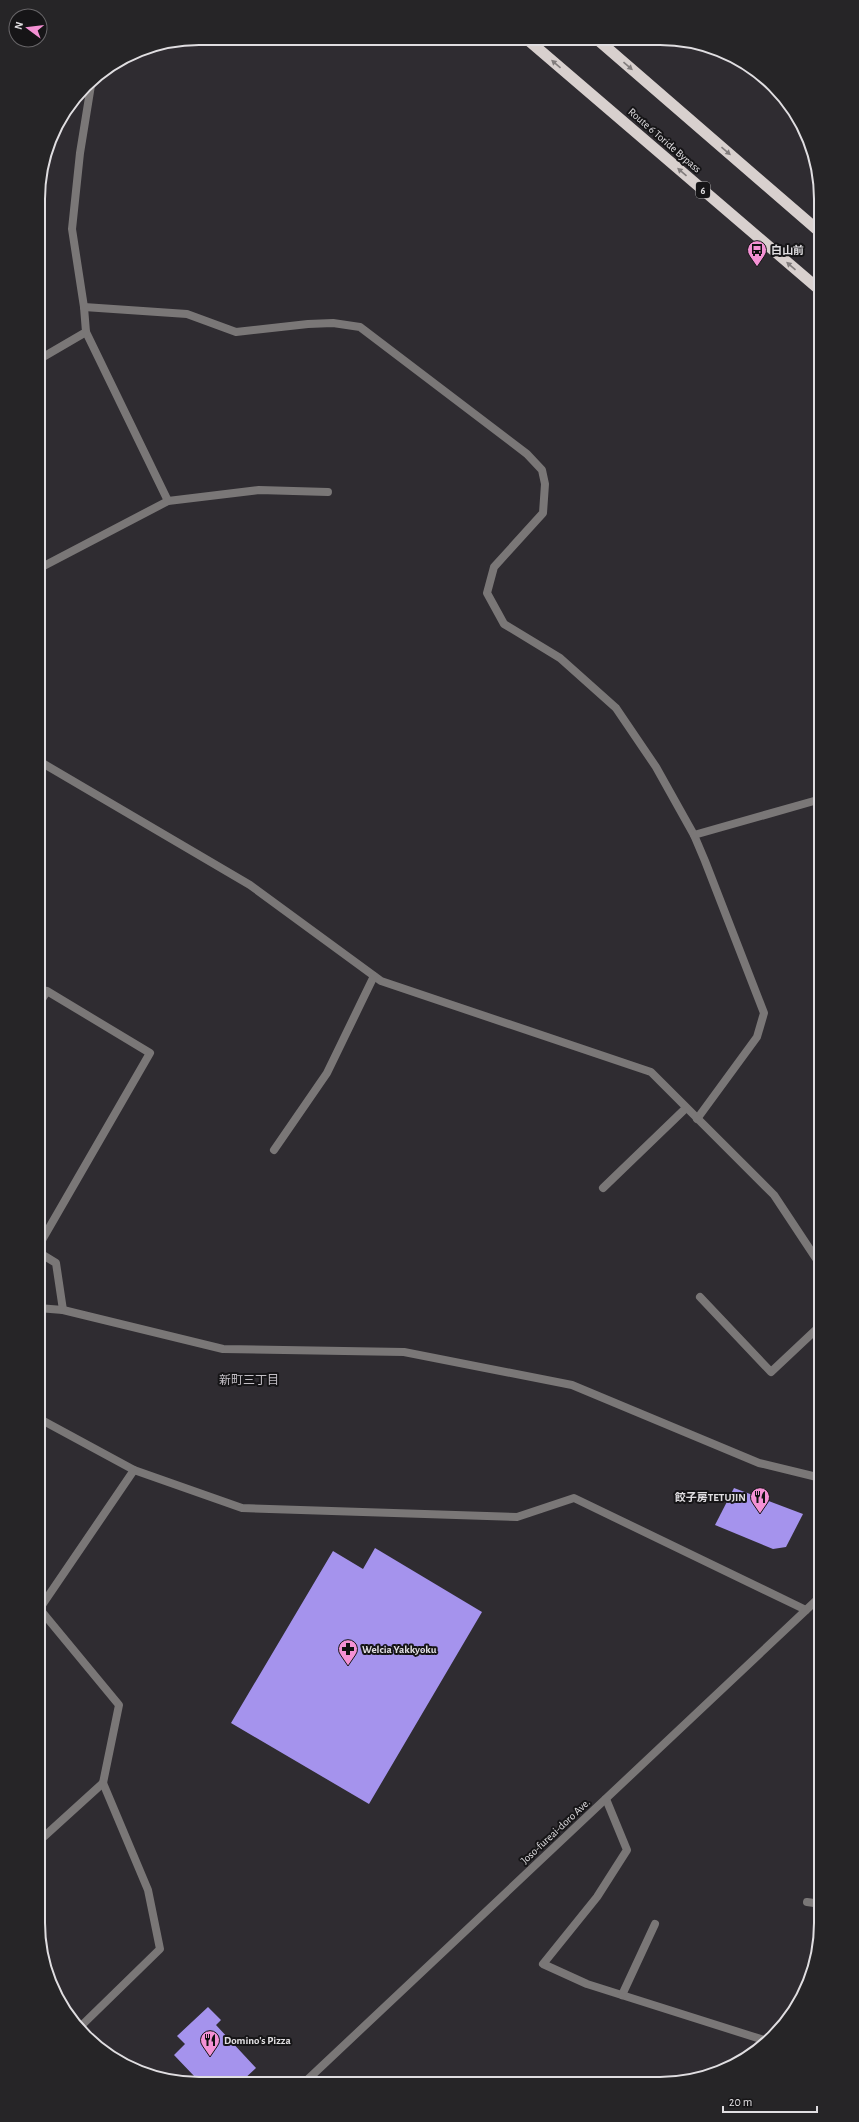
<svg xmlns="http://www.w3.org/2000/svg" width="859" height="2122" font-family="'Alegreya Sans','Noto Sans JP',sans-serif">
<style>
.building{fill:#a593ed}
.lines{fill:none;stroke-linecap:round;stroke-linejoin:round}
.minor{stroke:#7a7777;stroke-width:8}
.tertiary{stroke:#7a7777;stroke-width:8}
.trunk{stroke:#d8d0ce;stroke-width:11}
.oneway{fill:#817c7c}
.labels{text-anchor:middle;stroke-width:4;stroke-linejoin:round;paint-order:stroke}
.shield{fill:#161517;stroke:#a3a2a4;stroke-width:1}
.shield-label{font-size:10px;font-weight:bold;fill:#e0dee1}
.street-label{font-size:11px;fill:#e0dee1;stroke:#161517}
.poi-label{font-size:11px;font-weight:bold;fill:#e0dee1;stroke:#161517;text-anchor:start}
.neighbourhood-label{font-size:12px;fill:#c2bec4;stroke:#161517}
.rim{fill:none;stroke:#e0dee1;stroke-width:2}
</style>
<rect width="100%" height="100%" fill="#2f2c31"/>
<g class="building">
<polygon points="734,1488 803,1514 786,1547 773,1549 715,1525"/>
<polygon points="375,1548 482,1612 369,1804 231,1723 333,1551 363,1569"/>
<polygon points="208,2007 221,2020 216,2025 256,2068 242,2081 190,2081 195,2077 174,2055 185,2044 177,2036"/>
</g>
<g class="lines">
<g class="minor">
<polyline points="84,307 187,314 236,332 308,324 333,323 360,327 527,454 542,470 545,484 543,513 494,567 487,593 504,624 560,658 616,708 656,767 694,835 705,861 764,1013 757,1037 697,1119"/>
<polyline points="86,332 168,501"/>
<polyline points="38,360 86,332 84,307 72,229 80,153 92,79"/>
<polyline points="38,569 168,501 259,490 328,492"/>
<polyline points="44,764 250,885 381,981 651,1072 774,1195 821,1266"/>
<polyline points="694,835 821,799"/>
<polyline points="274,1150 327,1073 374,976"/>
<polyline points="603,1188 686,1108"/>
<polyline points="38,1247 150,1053 47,991 38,1006"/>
<polyline points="38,1252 56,1263 63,1310"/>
<polyline points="700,1297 771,1372 821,1325"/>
<polyline points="38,1308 63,1310 223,1349 404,1352 572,1385 759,1463 821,1478"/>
<polyline points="38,1418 134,1470 242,1508 517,1517 574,1498 806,1610"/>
<polyline points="38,1607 119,1705 103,1783 148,1890 160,1949 79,2028"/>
<polyline points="38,1611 134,1470"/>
<polyline points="606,1799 627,1850 597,1897 543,1964 587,1984 767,2041"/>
<polyline points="38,1842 103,1783"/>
<polyline points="807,1902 821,1904"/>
<polyline points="622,1995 655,1924"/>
</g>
<polyline class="tertiary" points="305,2082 821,1596"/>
<g class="trunk">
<polyline points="528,40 821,291"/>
<polyline points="598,40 821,233"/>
</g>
</g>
<defs><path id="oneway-solid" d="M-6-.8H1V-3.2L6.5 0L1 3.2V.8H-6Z"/></defs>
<g class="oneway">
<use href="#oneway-solid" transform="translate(556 64) rotate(-139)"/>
<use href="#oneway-solid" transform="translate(628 66) rotate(41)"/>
<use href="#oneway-solid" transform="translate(726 151) rotate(41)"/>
<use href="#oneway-solid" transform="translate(682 172) rotate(-139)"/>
<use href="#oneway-solid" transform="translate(791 266) rotate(-139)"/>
</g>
<defs>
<g id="bus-pin" transform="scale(1)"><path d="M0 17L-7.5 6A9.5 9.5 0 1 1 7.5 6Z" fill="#f491d4" stroke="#161517"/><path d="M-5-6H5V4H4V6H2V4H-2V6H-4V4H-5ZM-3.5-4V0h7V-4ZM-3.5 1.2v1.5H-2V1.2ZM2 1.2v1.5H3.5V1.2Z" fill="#111"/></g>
<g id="restaurant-pin" transform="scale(1)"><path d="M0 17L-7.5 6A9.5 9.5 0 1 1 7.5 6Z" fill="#f491d4" stroke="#161517"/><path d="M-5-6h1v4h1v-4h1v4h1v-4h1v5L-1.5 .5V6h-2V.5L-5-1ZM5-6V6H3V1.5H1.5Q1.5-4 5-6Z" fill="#111"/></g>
<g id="pharmacy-pin" transform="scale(1)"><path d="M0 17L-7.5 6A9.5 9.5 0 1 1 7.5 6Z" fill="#f491d4" stroke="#161517"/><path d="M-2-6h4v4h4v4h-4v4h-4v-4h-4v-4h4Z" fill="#111"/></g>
</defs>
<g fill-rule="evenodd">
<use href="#bus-pin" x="757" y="250"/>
<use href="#restaurant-pin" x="760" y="1497"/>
<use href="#pharmacy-pin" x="348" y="1649"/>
<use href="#restaurant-pin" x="210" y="2040"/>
</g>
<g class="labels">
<rect class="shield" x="696" y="182" width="14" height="16" rx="3"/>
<g class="shield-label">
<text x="703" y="194">6</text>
</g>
<g class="street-label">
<text transform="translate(665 140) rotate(41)" y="4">Route 6 Toride Bypass</text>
<text transform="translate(555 1831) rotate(-43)" y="4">Joso-fureai-doro Ave.</text>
</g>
<g class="poi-label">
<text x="771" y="254">白山前</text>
<text x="746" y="1501" text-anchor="end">餃子房TETUJIN</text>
<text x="362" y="1653">Welcia Yakkyoku</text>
<text x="224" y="2044">Domino's Pizza</text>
</g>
<g class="neighbourhood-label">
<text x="249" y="1384">新町三丁目</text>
</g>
</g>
<path d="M0 0H859V2122H0ZM199 45H660A154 154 0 0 1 814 199V1923A154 154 0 0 1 660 2077H199A154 154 0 0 1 45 1923V199A154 154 0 0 1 199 45Z" fill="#262527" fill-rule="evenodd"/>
<path class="rim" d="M199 45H660A154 154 0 0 1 814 199V1923A154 154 0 0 1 660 2077H199A154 154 0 0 1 45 1923V199A154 154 0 0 1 199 45Z"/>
<g transform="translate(28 28) rotate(285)"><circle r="19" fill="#161517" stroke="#676568"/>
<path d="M0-3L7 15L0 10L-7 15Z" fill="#f491d4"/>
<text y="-6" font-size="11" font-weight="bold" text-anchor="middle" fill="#e0dee1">N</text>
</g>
<path d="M723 2106v6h94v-6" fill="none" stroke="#e0dee1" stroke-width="2"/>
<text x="729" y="2106" font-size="12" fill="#e0dee1" stroke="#161517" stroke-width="3" paint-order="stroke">20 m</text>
</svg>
